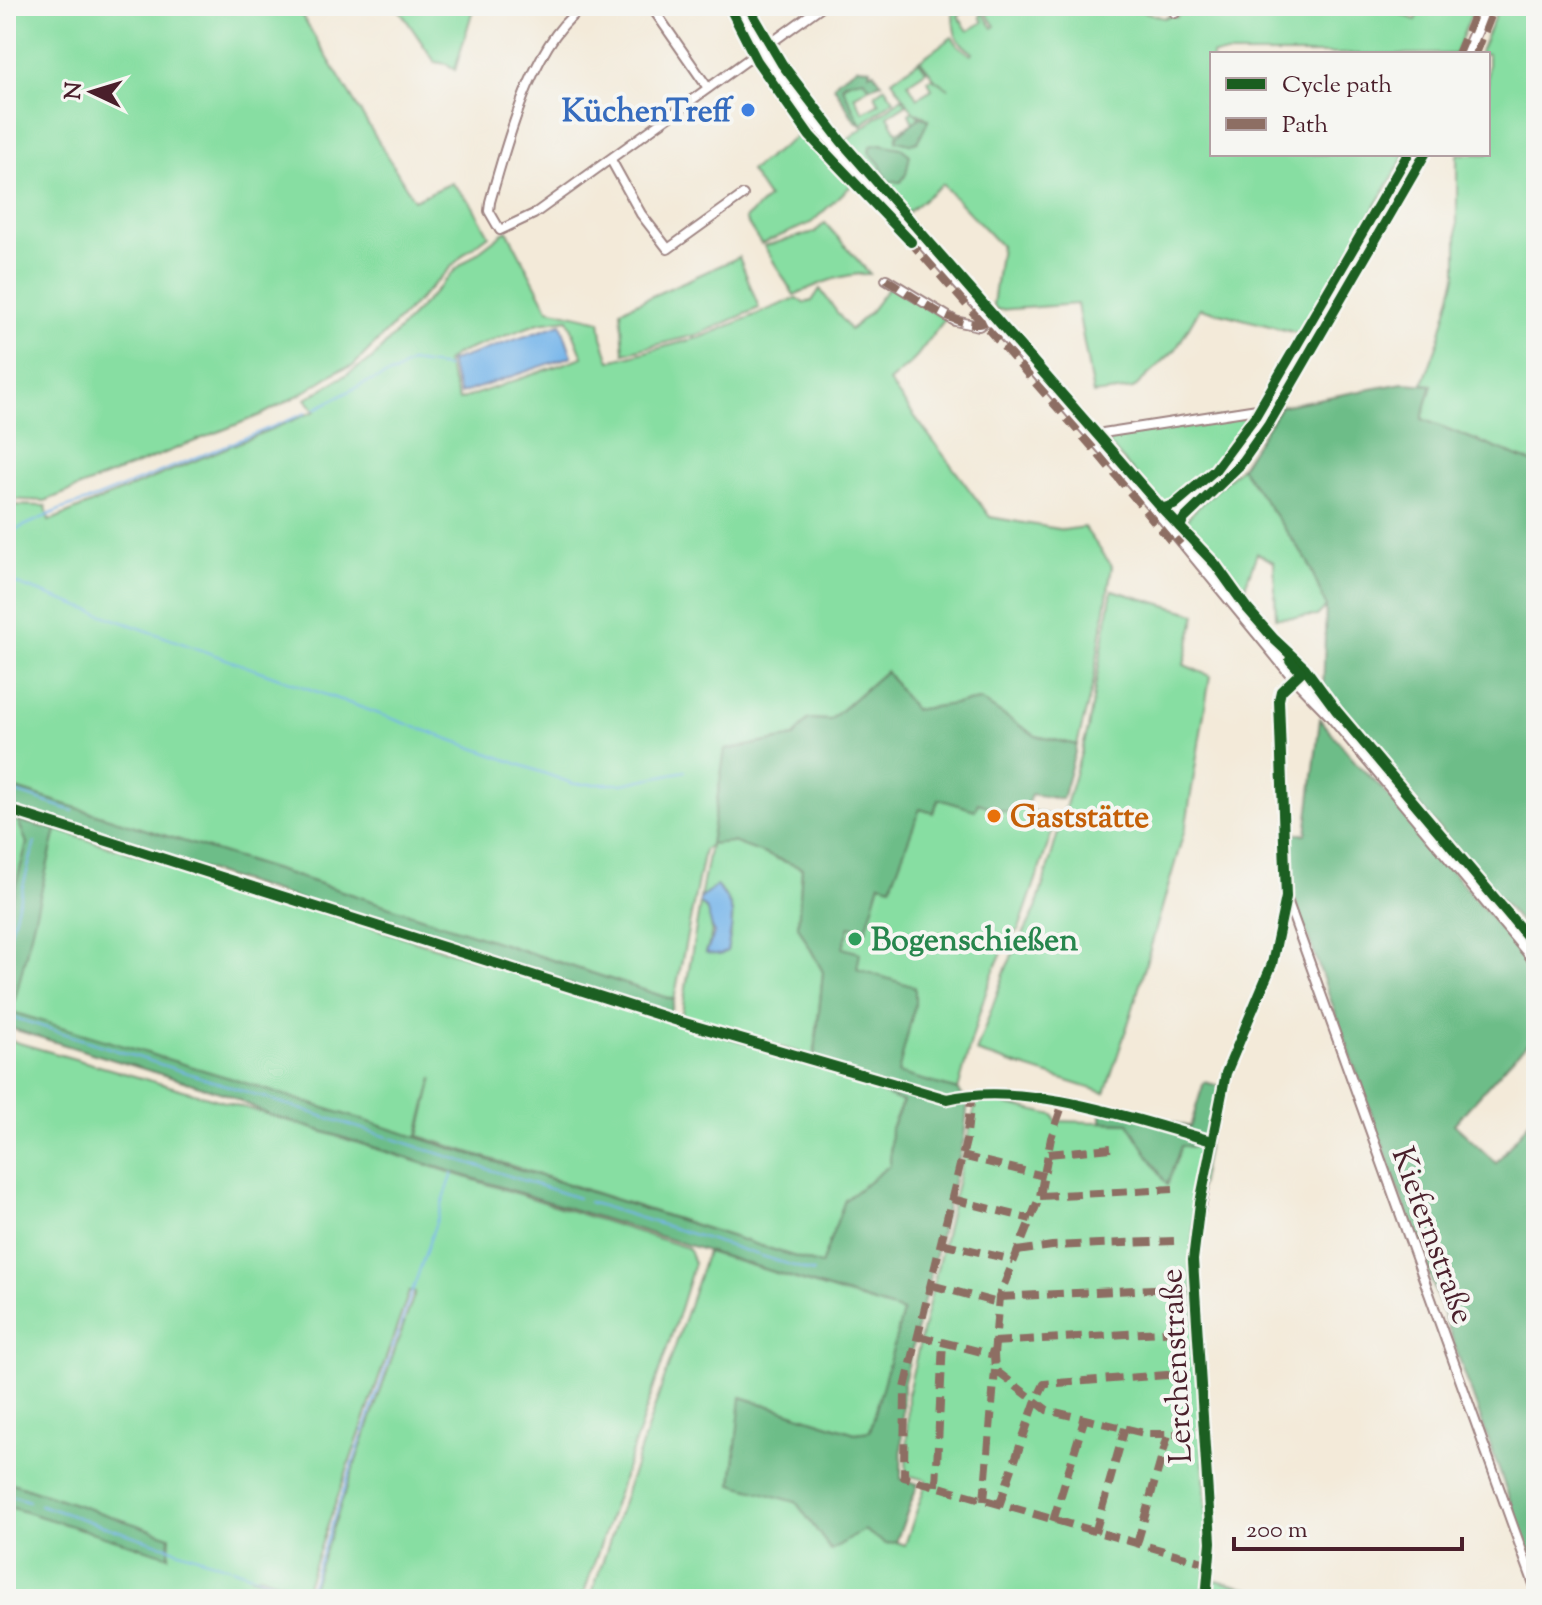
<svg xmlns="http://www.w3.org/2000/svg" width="1542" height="1605" font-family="'Sorts Mill Goudy',serif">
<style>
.green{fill:#87dea2;stroke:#687e66;stroke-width:2;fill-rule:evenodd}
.forest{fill:#6dbd88;stroke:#5c6e5a;stroke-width:2}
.water{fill:#76b5ea;stroke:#606a8a;stroke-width:2}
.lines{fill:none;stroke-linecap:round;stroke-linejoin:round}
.stream{stroke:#76b5ea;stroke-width:2}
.minor-casing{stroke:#9e8482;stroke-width:12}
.major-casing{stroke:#9e8482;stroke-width:15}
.minor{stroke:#fff;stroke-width:8}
.major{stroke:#fff;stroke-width:11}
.quiet{stroke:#8d6e63;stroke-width:8;stroke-dasharray:16 8;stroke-linecap:butt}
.cycleway-casing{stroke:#f6f6f2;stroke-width:15}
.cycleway{stroke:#1b5e20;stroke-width:10}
.shop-dot{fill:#3f7fe0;stroke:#f6f6f2;stroke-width:3}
.food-dot{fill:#e8710a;stroke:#f6f6f2;stroke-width:3}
.leisure-dot{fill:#2e9e5b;stroke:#f6f6f2;stroke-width:3}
.labels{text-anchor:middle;stroke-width:8;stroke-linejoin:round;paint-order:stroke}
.shop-label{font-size:32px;font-weight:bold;fill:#366cbe;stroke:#f6f6f2;text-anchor:end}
.food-label{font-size:32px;font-weight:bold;fill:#c56008;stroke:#f6f6f2;text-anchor:start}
.leisure-label{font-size:32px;font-weight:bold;fill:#27864d;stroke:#f6f6f2;text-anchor:start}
.street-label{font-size:32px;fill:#4a1f2b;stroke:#f6f6f2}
</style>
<rect width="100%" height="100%" fill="#f6f6f2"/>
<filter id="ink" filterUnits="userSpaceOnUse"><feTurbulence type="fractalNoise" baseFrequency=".0125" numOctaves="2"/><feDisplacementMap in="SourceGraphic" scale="16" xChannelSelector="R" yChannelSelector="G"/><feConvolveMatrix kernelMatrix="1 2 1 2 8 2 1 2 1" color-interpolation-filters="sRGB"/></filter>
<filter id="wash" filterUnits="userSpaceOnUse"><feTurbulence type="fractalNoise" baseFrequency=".006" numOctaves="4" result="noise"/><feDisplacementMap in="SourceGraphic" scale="32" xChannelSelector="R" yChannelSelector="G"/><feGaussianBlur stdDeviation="1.8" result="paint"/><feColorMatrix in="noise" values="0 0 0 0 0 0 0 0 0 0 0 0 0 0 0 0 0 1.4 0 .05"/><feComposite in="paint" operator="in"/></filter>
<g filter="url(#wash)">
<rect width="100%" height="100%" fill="#f3ead9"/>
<g class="green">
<polygon points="6,6 296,6 414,200 452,183 471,203 489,235 465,253 353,366 339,370 301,394 263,414 45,501 6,499"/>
<polygon points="397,6 474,6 455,70 447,64 435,62"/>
<path d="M962,6H974L958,16L968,31L983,22L980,17L982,12L993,28L995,26L981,6H1127L1164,18L1171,15L1177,17L1181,6H1380L1416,20L1422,6H1475L1455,54H1212V154H1406L1301,334L1200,308L1176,349L1133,389L1093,394L1077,304L998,310L993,305L1001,246L942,184L907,213L844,142L902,98L907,104L888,116L897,132L913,123L909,114L912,111L920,117L898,136L916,126L925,117L913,111L892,80L919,61L926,71L908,83L917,98L932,89L928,80L932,78L949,89L936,80L920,60L952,37L959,46L971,55L973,53C954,39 954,36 953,13Z"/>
<polygon points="1499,6 1536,6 1536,464 1422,419 1432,385 1423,384 1439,340 1457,273 1457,154 1488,154 1488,54 1479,54"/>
<polygon points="856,79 863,79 870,87 854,96 863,112 879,103 875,94 885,87 894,100 861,125 842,86"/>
<polygon points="802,132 853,184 811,223 761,244 745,219 768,198 750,171"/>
<path d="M825,223L870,274C842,273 819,284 794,295L764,246L815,232Z"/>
<path d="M507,230L548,309L600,321L602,337L610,361L702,337L796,298L804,303L812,301L820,289L850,330L869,313L891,284L945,319L913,361L889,382L990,517L1064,530L1084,527L1112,566L1093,684L1077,745L1036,736L980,700L914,710L886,671L830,720L808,719L794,737L725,750L733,842L802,868L798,926L823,972L814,1057L681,1018L700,903C716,915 713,936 706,952L727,951C732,924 740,907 716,886L700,899L710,845L704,850L674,1000L311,881L6,786V505L46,506L49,521L315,411L306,399L372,359L456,269ZM568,319L583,357L459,400L446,362L457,354L539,323Z"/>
<polygon points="739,257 759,308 700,334 624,353 621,310"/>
<path d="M1257,412C1237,441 1198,497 1164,507L1102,436Z"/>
<polygon points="1241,467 1308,562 1327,606 1317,616 1276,618 1274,562 1257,553 1241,597 1185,528 1188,517"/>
<polygon points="1112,590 1196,614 1184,665 1210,676 1186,825 1131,1015 1105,1093 976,1052 1007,966 1036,909 1088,729"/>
<path d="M929,795L1013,805L1057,818L1019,929C992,949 968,1055 958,1090L897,1073L915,1004L835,963L844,922L909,797Z"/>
<polygon points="6,817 18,821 27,843 6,922"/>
<polygon points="56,830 814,1064 903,1101 891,1128 890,1165 845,1200 821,1265 419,1136 433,1078 417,1138 15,1013 12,1008"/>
<polygon points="12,1041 267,1114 688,1248 694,1263 675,1325 582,1599 308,1599 415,1292 409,1292 305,1591 260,1575 252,1577 305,1596 304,1599 6,1599 6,1506 168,1555 169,1536 6,1481 6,1045"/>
<polygon points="977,1098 1054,1115 1056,1121 1128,1123 1168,1183 1181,1146 1207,1147 1194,1222 1191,1259 1208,1540 1204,1599 590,1599 707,1252 903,1312 871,1431 855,1433 742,1397 732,1483 796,1502 831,1550 864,1530 886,1544 896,1542 905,1545 927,1480 906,1475 908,1392"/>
<polygon points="1212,1579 1288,1599 1210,1599"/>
</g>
<g class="forest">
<polygon points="858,67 870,68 869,73 873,71 882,83 870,87 864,79 846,82 842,86 861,125 855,121 834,86 839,79"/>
<polygon points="920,117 929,119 918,142 910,144 896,141 897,136"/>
<polygon points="880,144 901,148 910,155 906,174 901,182 887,181 880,164 869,152 870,146"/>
<polygon points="1403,383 1432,385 1422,419 1536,464 1536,930 1531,935 1323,694 1326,606 1308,562 1241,467 1281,406"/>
<polygon points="886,671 914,710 980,700 1036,736 1077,745 1062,799 1031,794 1026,809 1013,805 1010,813 978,803 975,810 939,799 933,813 920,809 891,886 880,883 866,930 850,926 843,948 860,953 857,969 915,987 915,1004 898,1073 958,1090 968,1102 964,1138 903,1386 901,1479 918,1484 896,1542 886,1544 864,1530 831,1550 796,1502 732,1484 741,1397 855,1433 870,1431 903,1312 267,1114 229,1095 6,1027 6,922 27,843 18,821 56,830 13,1008 15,1013 233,1079 821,1265 845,1200 890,1165 891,1128 903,1102 814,1064 823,972 798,926 802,868 733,842 710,844 725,750 794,737 808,719 830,720"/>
<polygon points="1320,719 1358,765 1381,787 1536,971 1536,1036 1510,1061 1454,1124 1496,1163 1536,1113 1536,1573 1291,889 1286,834 1306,834"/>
<polygon points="6,786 311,881 674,1000 670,1016 6,807"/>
<polygon points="1204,1082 1220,1086 1207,1147 1181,1146 1167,1185 1128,1123 1101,1122 1101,1112 1113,1106 1190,1127"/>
<polygon points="6,1481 170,1536 169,1556 6,1506"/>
</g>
<g class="water">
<polygon points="561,324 572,356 460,394 449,362"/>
<path d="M716,886C739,908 732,923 727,951L720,955L706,953L714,934L706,908L700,903V899Z"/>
</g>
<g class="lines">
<g class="stream">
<polyline points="315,409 363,384 396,372 411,362 447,367"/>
<polyline points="6,534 62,509 96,498 306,413"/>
<polyline points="6,580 574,784 622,784 685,771"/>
<polyline points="6,789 73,811"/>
<polyline points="6,949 35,842"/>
<polyline points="6,1015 578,1198"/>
<polyline points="589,1202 813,1272"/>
<polyline points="6,1494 29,1501"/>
<polyline points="40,1505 325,1599"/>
<polyline points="306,1599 453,1173"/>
<polyline points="589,1599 591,1593"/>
</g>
</g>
</g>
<g filter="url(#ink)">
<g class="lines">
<g class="minor-casing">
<g id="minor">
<path d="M586,6C534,35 506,146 490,202L489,211L500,230L534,214L822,6"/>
<polyline points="651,6 708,88"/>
<polyline points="1175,13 1177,6"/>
<polyline points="611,160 641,214 668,249 743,195"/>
<polyline points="886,279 955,321 979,326 990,318"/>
<polyline points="1103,433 1270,407"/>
<polyline points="1286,897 1536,1590"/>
<polyline points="1206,1599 1211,1542 1193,1260 1196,1235 1226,1073 1272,964 1286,897 1279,700 1281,691 1299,674"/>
</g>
</g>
<g class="major-casing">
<g id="major">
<polyline points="738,6 770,63 798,102 1017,349 1166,521 1295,678 1330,714 1536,961"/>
<polyline points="1466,54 1487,6"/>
<polyline points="1166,521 1218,474 1261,421 1415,154"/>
<polyline points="1282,651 1315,689"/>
</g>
</g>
<use href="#minor" class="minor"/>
<use href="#major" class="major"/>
<g class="quiet">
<polyline points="1175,13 1177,6"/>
<polyline points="1458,54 1478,6"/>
<polyline points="1476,54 1495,6"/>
<polyline points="908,239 1093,448 1174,545 1186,534"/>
<path d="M886,279C908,292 963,336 987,321"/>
<polyline points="970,1093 972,1093 966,1141 905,1388 904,1477 1210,1564"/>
<polyline points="1048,1154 1111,1148"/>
<polyline points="962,1156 1044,1176"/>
<polyline points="1040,1196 1173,1189"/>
<polyline points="952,1199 1031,1219"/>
<polyline points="941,1243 1013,1260"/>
<polyline points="1017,1251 1052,1246 1174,1241"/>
<polyline points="931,1285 998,1303"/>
<polyline points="999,1297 1174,1288"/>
<polyline points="918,1336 994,1355 995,1370 1047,1410 1148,1434 1183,1434 1205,1428"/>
<polyline points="994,1342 1177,1331"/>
<polyline points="994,1355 999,1297 1040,1196 1051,1138 1063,1103"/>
<polyline points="936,1486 943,1341"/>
<polyline points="984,1501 995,1370"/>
<polyline points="999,1506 1035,1403 1044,1384 1180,1374"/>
<polyline points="1053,1521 1085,1417"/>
<polyline points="1095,1533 1125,1428"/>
<polyline points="1137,1544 1168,1435"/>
</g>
<g class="cycleway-casing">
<g id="cycleway">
<polyline points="729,6 757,61 810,136 911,242"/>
<polyline points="748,6 782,64 841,141 1157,503 1216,565 1246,607 1274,639 1305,668 1336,710 1536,947"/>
<polyline points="1164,508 1174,505 1215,470 1256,415 1408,154"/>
<polyline points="1180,527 1183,520 1239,466 1268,425 1425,154"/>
<path d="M6,809L678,1021L947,1099C1027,1081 1134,1119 1212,1141"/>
<polyline points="1206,1599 1211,1542 1193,1260 1200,1203 1226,1073 1272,964 1286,897 1279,700 1281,691 1301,672 1290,660"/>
</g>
</g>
<use href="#cycleway" class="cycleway"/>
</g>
</g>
<circle class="shop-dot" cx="748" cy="110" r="8"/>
<circle class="food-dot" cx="994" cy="816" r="8"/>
<circle class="leisure-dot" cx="855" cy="939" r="8"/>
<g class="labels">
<g class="shop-label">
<text x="732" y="121">KüchenTreff</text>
</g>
<g class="food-label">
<text x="1010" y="827">Gaststätte</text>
</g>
<g class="leisure-label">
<text x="871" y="950">Bogenschießen</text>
</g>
<g class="street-label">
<text transform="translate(1434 1235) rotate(70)" y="11">Kiefernstraße</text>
<text transform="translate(1175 1366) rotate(-93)" y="11">Lerchenstraße</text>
</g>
</g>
<rect width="1542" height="1605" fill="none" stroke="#f6f6f2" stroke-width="32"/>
<rect x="1210" y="52" width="280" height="104" fill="#f6f6f2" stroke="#b1a0a2" stroke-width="2"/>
<rect x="1226" y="78" width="40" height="12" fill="#1b5e20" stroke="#b1a0a2" stroke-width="2"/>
<text x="1282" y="92" font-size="24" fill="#4a1f2b">Cycle path</text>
<rect x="1226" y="118" width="40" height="12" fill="#8d6e63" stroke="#b1a0a2" stroke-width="2"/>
<text x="1282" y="132" font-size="24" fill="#4a1f2b">Path</text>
<g transform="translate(92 92) rotate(274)" stroke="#f6f6f2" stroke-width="6" paint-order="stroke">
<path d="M0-6L14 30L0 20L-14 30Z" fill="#4a1f2b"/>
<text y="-12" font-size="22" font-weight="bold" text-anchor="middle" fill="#4a1f2b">N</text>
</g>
<path d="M1234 1537v12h228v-12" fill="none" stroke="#4a1f2b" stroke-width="4"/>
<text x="1246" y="1537" font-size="24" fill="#4a1f2b" stroke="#f6f6f2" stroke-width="6" paint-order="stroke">200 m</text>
</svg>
